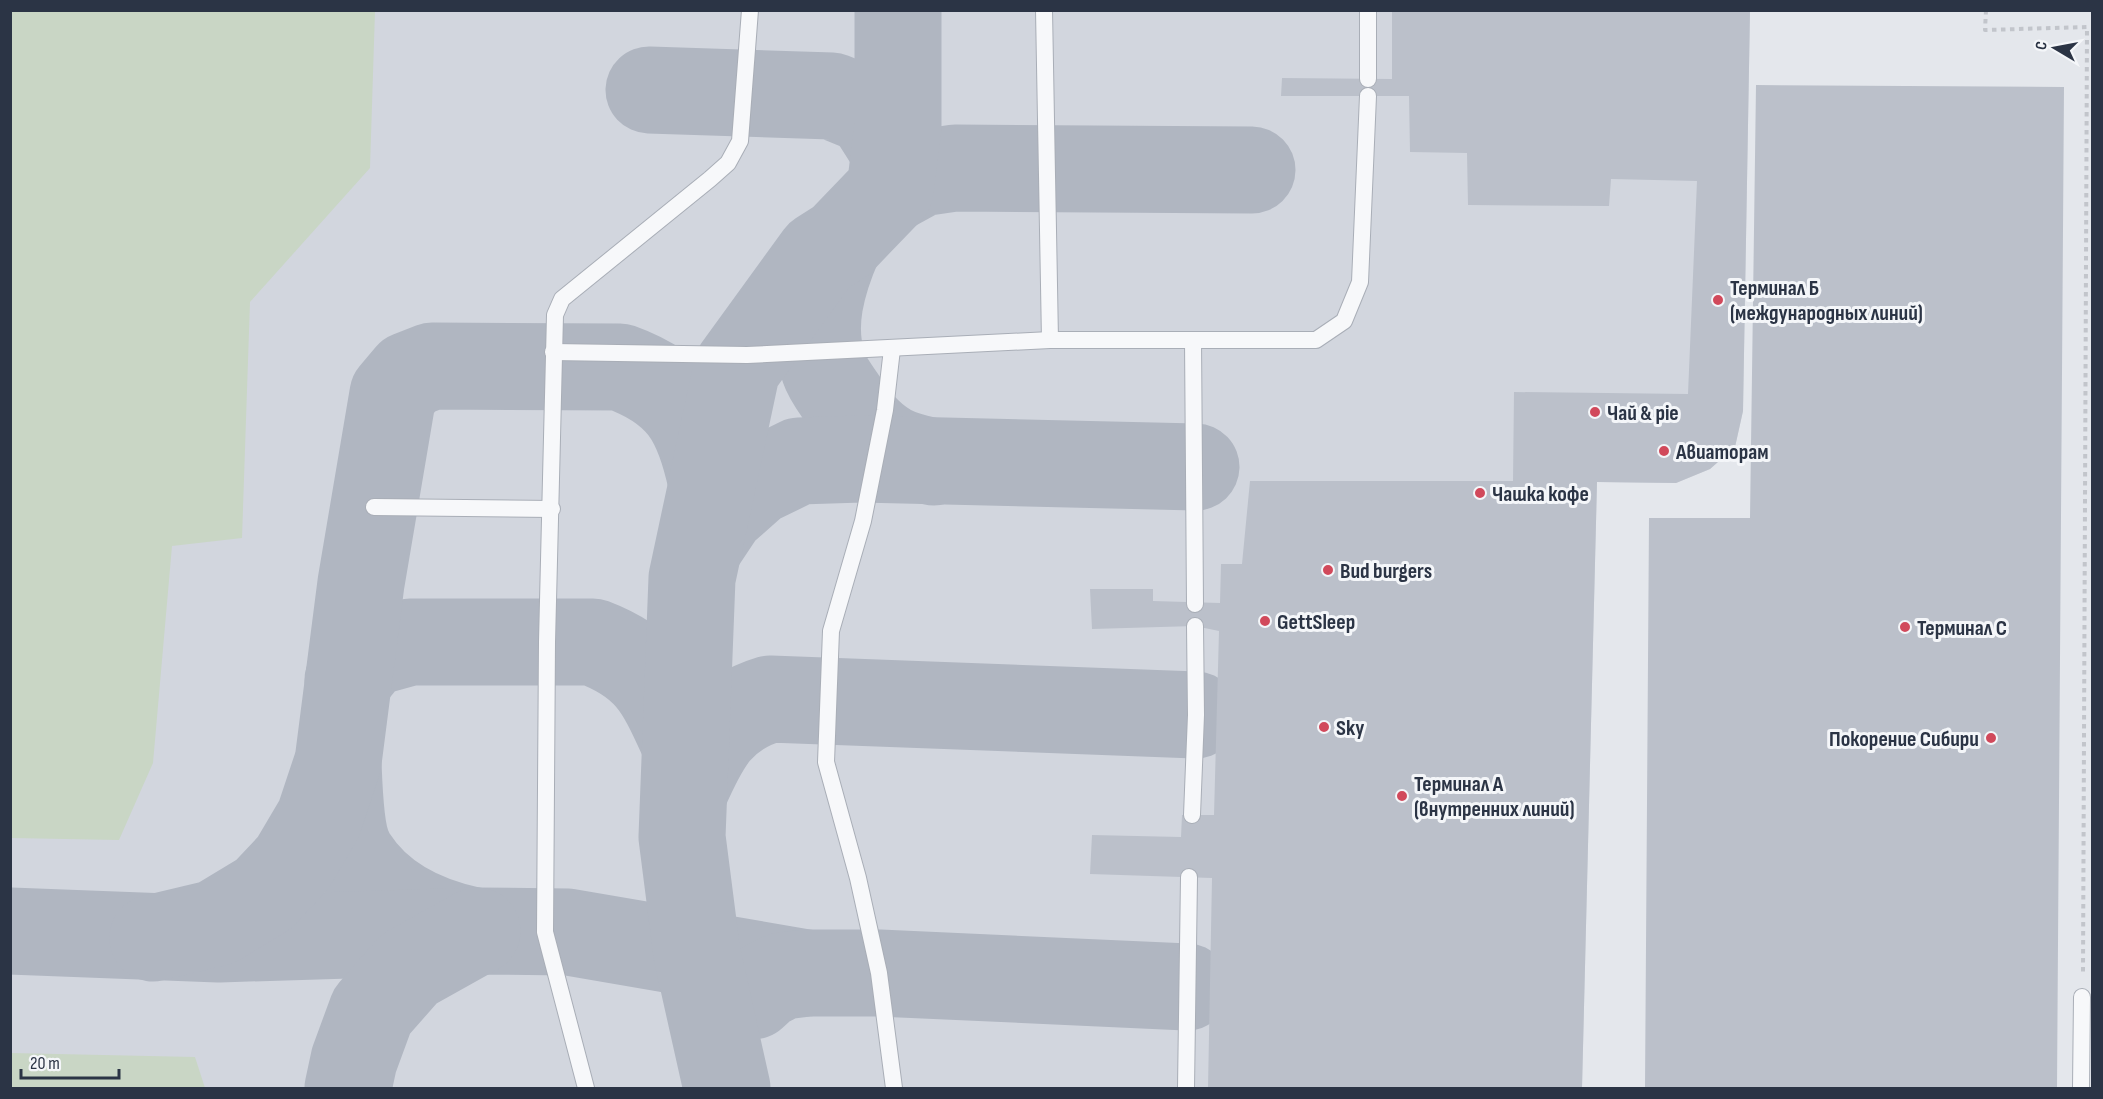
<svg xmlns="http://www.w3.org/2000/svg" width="2103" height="1099" font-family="'Sofia Sans Condensed',sans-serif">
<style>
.built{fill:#d2d6de}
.green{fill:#c9d6c5}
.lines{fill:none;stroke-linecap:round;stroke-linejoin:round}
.taxiway{stroke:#b0b6c1;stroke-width:87}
.building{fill:#bbc0ca}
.lane-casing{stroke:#a9aeb7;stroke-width:18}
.path{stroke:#c2c5cb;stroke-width:4;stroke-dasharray:4.5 4.5;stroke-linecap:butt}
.lane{stroke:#f7f8fa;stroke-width:16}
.poi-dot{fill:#d1495b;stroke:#f4f6f9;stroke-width:2}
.labels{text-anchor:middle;stroke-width:6;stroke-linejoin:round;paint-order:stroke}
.poi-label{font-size:22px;font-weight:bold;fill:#2b3445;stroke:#f4f6f9;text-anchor:start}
</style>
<rect width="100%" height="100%" fill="#e4e7ec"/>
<polygon class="built" points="10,11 1750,11 1743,411 1735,447 1710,469 1676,483 1597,482 1582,1088 11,1088"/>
<g class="green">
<polygon points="11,10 375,11 370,168 250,302 242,538 172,546 153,763 119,840 11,838"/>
<polygon points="11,1053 195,1057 205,1088 11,1088"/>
</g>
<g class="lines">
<g class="taxiway">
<polyline points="649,90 832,96 864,109 874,119 895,152"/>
<polyline points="890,190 921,173 955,168 1252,170"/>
<path d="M839,243C822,282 809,326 824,368C828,380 838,392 845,403C859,424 875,442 898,452C909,457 922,459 934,462"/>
<polyline points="700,545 722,512 756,482 799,461 861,459 1196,467"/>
<path d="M348,680L370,653L410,642H593C651,664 661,692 685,744"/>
<path d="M338,762C339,787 340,837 353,857C379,898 424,920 470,930"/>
<path d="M685,790C705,745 720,714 770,699L1196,715"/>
<polyline points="10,931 219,939 477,931 568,932 807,973"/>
<path d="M153,938L216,923L264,894L293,863L319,819L338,762L361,583L393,394L409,375L432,366L620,367C681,389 698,421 711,480"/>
<polyline points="753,996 765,985 783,976 807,973 879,973 1187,987"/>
<polyline points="348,1088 354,1060 372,1011 409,969 477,931"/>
<polyline points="727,1088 697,954 682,837 692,578 737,368 819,255 841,241 890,190 898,126 898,10"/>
</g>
</g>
<g class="building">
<polygon points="1392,10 1750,10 1743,411 1735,447 1710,469 1676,483 1597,482 1582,1088 1208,1088 1212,878 1090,874 1092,835 1181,837 1182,815 1214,815 1219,631 1195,626 1092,629 1090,589 1153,589 1153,601 1220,603 1221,564 1242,564 1250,481 1513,481 1514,392 1688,394 1697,181 1611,179 1609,206 1468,205 1467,153 1410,152 1409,96 1281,96 1282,78 1392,79"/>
<polygon points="1756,85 2064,87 2057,1088 1645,1088 1649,518 1750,518"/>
</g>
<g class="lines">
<g class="lane-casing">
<g id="lane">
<polyline points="1044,10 1050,340"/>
<polyline points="1368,79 1368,10"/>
<polyline points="1193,340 1195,604"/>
<polyline points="892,349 885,410 863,521 831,631 826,762 858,878 879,973 894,1088"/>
<polyline points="553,352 747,355 1050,340 1316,340 1344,321 1360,282 1368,96"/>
<polyline points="374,507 552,509"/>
<polyline points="1192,815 1196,715 1195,626"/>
<polyline points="586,1088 545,932 547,642 555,315 562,299 710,179 728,163 740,141 750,10"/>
<polyline points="1186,1088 1189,877"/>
<polyline points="2081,1088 2082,997"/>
</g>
</g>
<polyline class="path" points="1986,10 1985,30 2087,27 2083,974"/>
<use href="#lane" class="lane"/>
</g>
<g class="poi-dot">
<circle cx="1718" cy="300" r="6"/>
<circle cx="1595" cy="412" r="6"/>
<circle cx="1664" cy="451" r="6"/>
<circle cx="1480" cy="493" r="6"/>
<circle cx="1328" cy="570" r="6"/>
<circle cx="1265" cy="621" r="6"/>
<circle cx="1905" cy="627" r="6"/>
<circle cx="1324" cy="727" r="6"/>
<circle cx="1991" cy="738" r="6"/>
<circle cx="1402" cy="796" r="6"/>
</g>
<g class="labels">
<g class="poi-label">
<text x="1730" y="295">Терминал Б<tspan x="1730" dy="25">(международных линий)</tspan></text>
<text x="1607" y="420">Чай &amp; pie</text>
<text x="1676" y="459">Авиаторам</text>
<text x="1492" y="501">Чашка кофе</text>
<text x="1340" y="578">Bud burgers</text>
<text x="1277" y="629">GettSleep</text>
<text x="1917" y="635">Терминал С</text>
<text x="1336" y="735">Sky</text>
<text x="1979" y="746" text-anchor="end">Покорение Сибири</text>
<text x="1414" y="791">Терминал А<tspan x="1414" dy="25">(внутренних линий)</tspan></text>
</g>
</g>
<rect width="2103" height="1099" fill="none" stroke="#2b3445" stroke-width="24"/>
<g transform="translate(2055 48) rotate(280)" stroke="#f4f6f9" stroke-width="4.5" paint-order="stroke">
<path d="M0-4.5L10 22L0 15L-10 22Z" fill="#2b3445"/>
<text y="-9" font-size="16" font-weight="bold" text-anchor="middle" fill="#2b3445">С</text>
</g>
<path d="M21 1069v9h98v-9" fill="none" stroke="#2b3445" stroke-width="3"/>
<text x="30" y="1069" font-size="18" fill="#2b3445" stroke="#f4f6f9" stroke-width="4.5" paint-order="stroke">20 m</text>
</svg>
